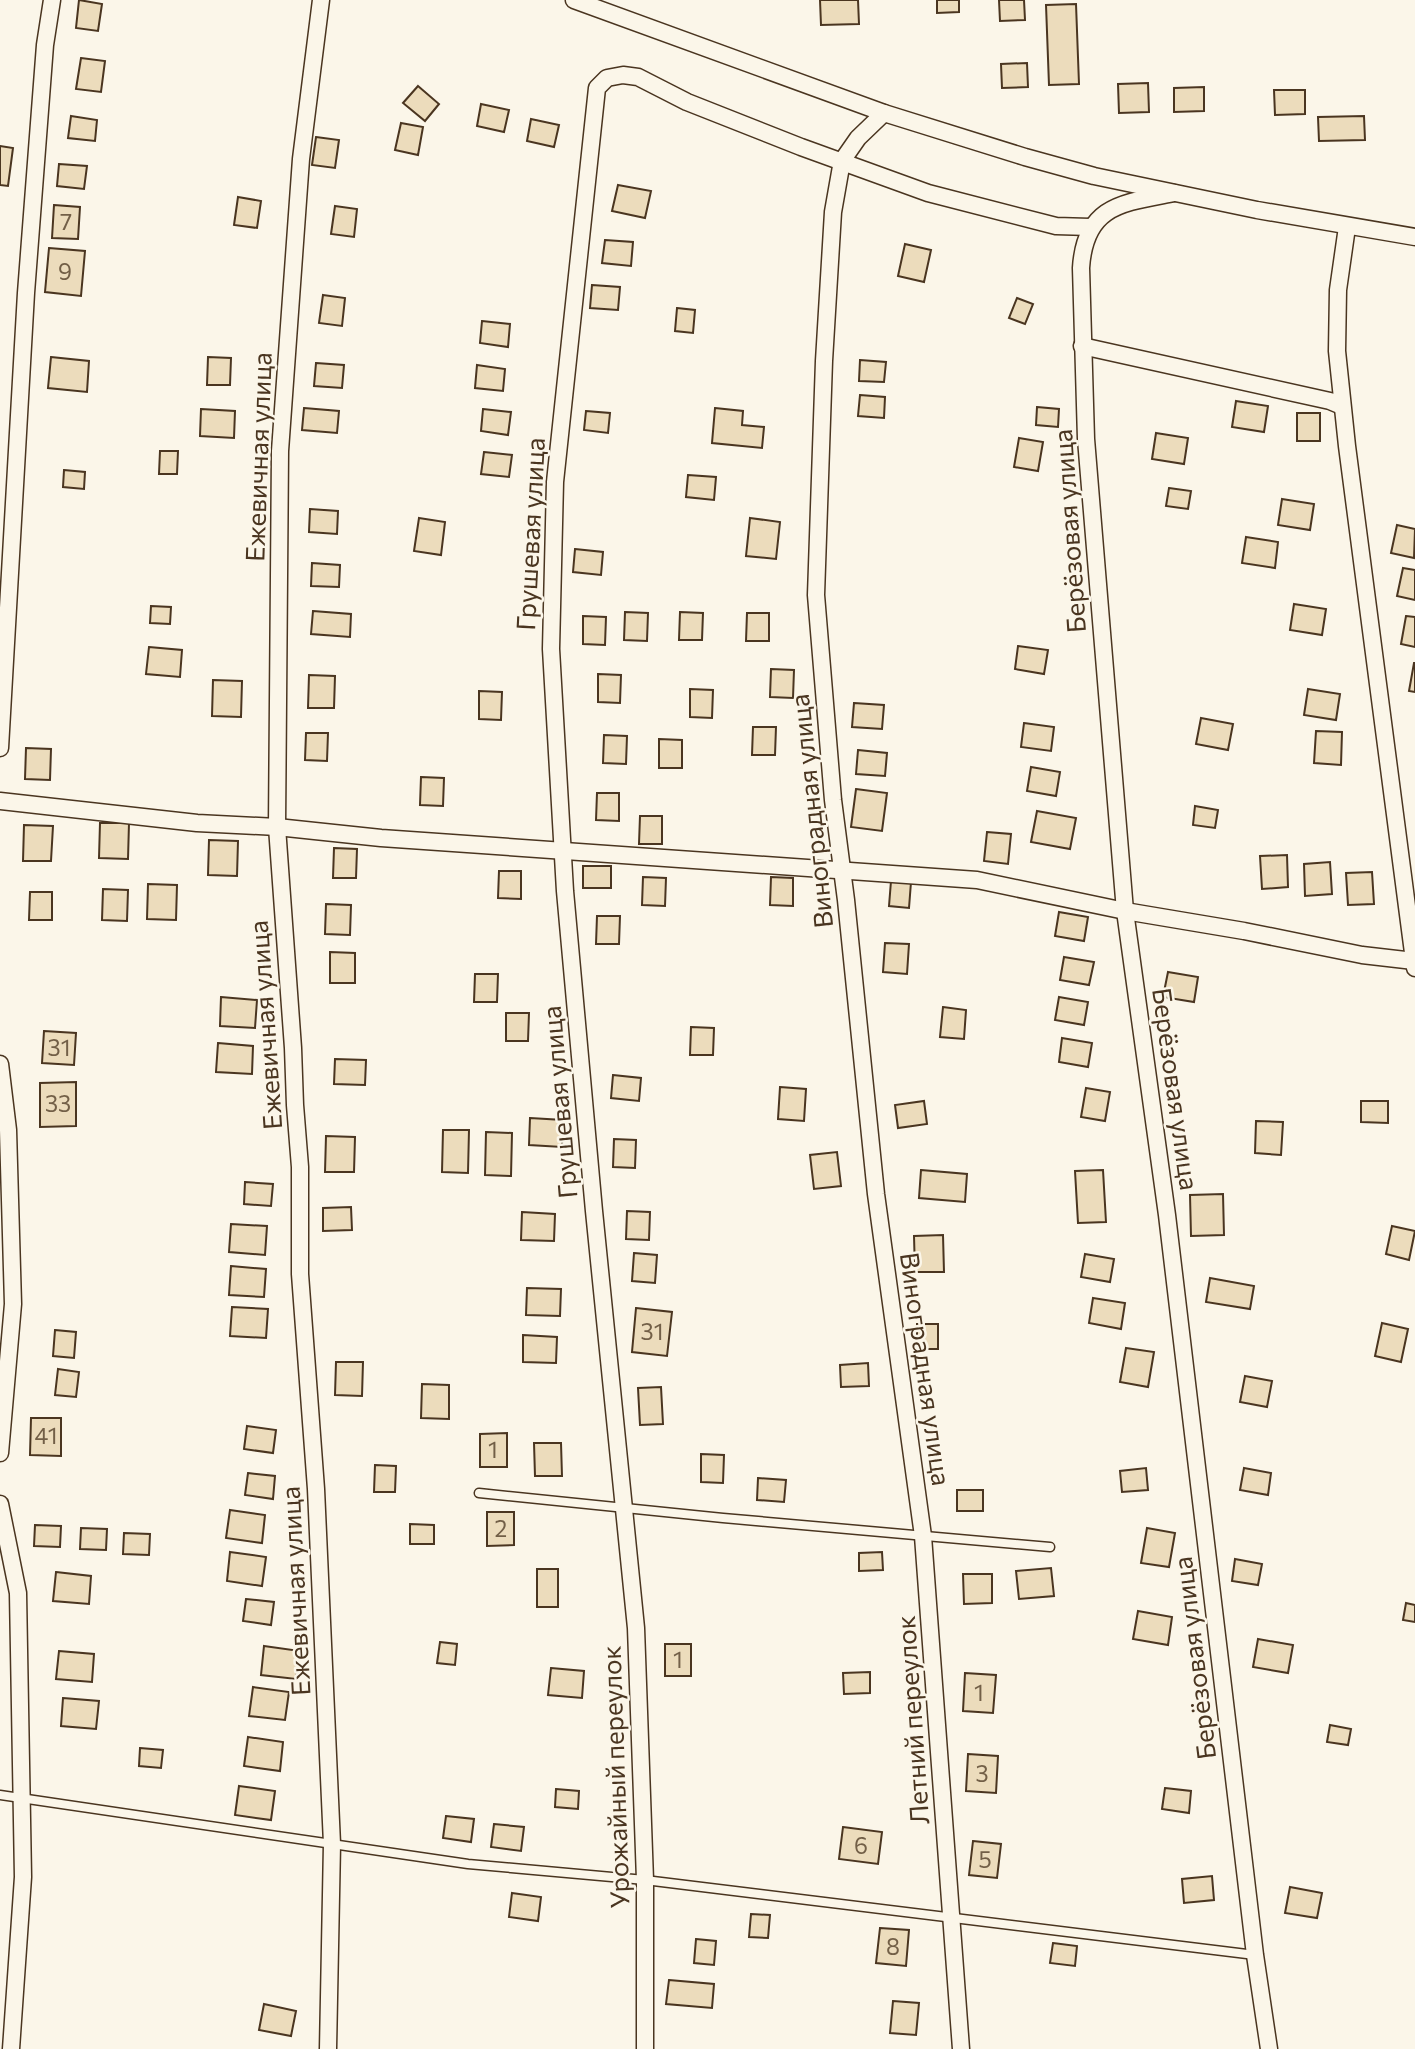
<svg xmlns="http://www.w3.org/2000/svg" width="1415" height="2049" font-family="Commissioner,sans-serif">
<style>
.building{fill:#ecdcbc;stroke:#4a3520;stroke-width:2}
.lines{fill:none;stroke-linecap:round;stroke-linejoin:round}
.service-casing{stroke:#4a3520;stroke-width:11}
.minor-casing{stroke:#4a3520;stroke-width:19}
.service{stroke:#fbf6e9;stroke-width:8}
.minor{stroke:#fbf6e9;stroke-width:16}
.labels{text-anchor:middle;stroke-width:5;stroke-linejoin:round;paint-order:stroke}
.number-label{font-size:23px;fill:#725f47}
.street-label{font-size:26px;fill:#4a3520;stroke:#fbf6e9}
</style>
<rect width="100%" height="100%" fill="#fbf6e9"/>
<g class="building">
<polygon points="79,0 102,4 98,31 76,28"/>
<polygon points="820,0 858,0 859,24 821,25"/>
<polygon points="937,0 959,0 959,12 937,13"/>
<polygon points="999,0 1024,0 1025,20 1000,21"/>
<polygon points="1076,4 1079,84 1049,85 1046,5"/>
<polygon points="81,58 105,61 101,92 76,89"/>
<polygon points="1027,63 1028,87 1002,88 1001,64"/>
<polygon points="1148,83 1149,112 1119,113 1118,84"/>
<polygon points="418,86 439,104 425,121 403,103"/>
<polygon points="1204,87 1204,111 1174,112 1174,88"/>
<polygon points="1274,90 1305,90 1305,114 1275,115"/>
<polygon points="481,104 509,110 504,132 477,126"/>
<polygon points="71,116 97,120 95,141 68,138"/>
<polygon points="1364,116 1365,140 1319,141 1318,117"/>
<polygon points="531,119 559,125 554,147 527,141"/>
<polygon points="401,123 423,127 418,155 395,150"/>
<polygon points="316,137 339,140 335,168 312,165"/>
<polygon points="0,146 13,148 8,186 0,185"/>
<polygon points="59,164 87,166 84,189 57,186"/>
<polygon points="618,185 651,191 645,218 612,211"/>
<polygon points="238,197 261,201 257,228 234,225"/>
<polygon points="54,205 80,207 78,239 52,238"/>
<polygon points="335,206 357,209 354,237 331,234"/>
<polygon points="605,240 633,242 631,266 602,263"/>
<polygon points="905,244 931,250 924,282 898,276"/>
<polygon points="49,248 85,251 81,296 45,292"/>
<polygon points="592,285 620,287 618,310 590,308"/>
<polygon points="323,295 345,298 342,326 319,323"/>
<polygon points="1017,298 1033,304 1025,324 1009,318"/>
<polygon points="677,308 695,310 693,333 675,331"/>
<polygon points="482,321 510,324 508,347 480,343"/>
<polygon points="51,357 89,361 87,392 48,388"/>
<polygon points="208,357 231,358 230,385 207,385"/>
<polygon points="860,360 886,362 884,382 859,381"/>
<polygon points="316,363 344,365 342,388 314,386"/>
<polygon points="477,365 505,369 503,391 475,388"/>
<polygon points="860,395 885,397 884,418 858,416"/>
<polygon points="1236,401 1268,406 1264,432 1232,427"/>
<polygon points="1037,407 1059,409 1058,427 1036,425"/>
<polygon points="304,408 339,411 337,433 302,430"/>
<polygon points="715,408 743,411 742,425 764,427 762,448 712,443"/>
<polygon points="201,409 235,411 234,438 200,436"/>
<polygon points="483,409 511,412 508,435 481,431"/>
<polygon points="586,411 610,413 608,433 584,430"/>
<rect x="1297" y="413" width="23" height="28"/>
<polygon points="1156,433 1188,438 1184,464 1152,459"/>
<polygon points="1019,438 1043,442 1038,471 1014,467"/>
<polygon points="160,451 178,451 177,474 159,474"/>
<polygon points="484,452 512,455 509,477 481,474"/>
<polygon points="64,470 85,472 84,489 63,487"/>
<polygon points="688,475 716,477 714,500 686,497"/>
<polygon points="1169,488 1191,491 1188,509 1166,506"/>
<polygon points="1282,499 1314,504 1310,530 1278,525"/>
<polygon points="310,509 338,511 337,534 309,532"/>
<polygon points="419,518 445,522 441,555 414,551"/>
<polygon points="750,518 780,522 776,559 746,556"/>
<polygon points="1397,525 1415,529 1414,558 1391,553"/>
<polygon points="1246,537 1278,542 1275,568 1242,563"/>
<polygon points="575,549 603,552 601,575 573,572"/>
<polygon points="312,563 340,565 339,587 311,586"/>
<polygon points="1403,568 1415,570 1415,600 1397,596"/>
<polygon points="1294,604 1326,609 1322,635 1290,630"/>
<polygon points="151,606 171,607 170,624 150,623"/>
<polygon points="313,611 351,614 350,637 311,634"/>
<polygon points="625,612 648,613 647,641 624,640"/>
<polygon points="680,612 703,613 702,640 679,640"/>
<polygon points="747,613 769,613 769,641 746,641"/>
<polygon points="583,616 606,617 605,645 583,644"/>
<polygon points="1406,616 1415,617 1415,647 1401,644"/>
<polygon points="1018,646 1048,650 1044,674 1015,669"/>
<polygon points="149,647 182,650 180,677 146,674"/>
<polygon points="1414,663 1415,663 1415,692 1409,691"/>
<polygon points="771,669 794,670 793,698 770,697"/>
<polygon points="598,674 621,675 620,703 598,702"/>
<polygon points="309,675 335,676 334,708 308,708"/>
<polygon points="213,680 242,681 241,717 212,716"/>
<polygon points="690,689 713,690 712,718 690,717"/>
<polygon points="1308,689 1340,694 1336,720 1304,715"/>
<polygon points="479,691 502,692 501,720 479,719"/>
<polygon points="854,703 884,705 882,729 852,727"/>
<polygon points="1201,718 1233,724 1228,750 1196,744"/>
<polygon points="1024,723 1054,727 1051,751 1021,747"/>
<polygon points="753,727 776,727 775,755 752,755"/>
<polygon points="1316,731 1342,732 1341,765 1314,763"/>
<polygon points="306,733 328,733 327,761 305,760"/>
<polygon points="604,735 627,736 626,764 603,763"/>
<polygon points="659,739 682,740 682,768 659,768"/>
<polygon points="26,748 51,749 50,780 25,779"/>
<polygon points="858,750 887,753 885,776 856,774"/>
<polygon points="1031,767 1060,772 1056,796 1027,791"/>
<polygon points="421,777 444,778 443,806 420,805"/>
<polygon points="856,789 887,793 882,831 851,827"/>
<polygon points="597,793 619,793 619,821 596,820"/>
<polygon points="1195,806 1218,810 1215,828 1193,825"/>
<polygon points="1037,811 1076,818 1070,849 1031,842"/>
<polygon points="640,816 662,816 662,844 639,844"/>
<polygon points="100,823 129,823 128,859 99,858"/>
<polygon points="24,825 53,826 51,861 23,861"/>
<polygon points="987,832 1011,834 1008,864 984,861"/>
<polygon points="209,840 238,841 237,876 208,875"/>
<polygon points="334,848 357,849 356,878 333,878"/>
<polygon points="1287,855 1288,887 1262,889 1260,856"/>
<polygon points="1330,862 1332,894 1305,896 1304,864"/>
<rect x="583" y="866" width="28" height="22"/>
<polygon points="499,871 521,871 521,899 498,898"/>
<polygon points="1372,872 1374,904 1348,905 1346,873"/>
<polygon points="643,877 666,878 665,906 642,905"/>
<polygon points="771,877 793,878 793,906 770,905"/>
<polygon points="891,881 911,882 909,908 889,906"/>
<polygon points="148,884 177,885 176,920 147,919"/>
<polygon points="103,889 128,890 127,921 102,920"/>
<polygon points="30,892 52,892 52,920 29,920"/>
<polygon points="326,904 351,905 350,935 325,934"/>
<polygon points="1059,912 1088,917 1084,941 1055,936"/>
<polygon points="597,916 620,916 619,944 596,944"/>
<polygon points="885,943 909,944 907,974 883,972"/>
<polygon points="330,952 355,953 355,983 330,983"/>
<polygon points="1064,957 1094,962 1089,985 1060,980"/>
<polygon points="1168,972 1198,977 1194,1002 1163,997"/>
<polygon points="475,974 498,974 497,1002 474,1002"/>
<polygon points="221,997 257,1000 255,1028 220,1026"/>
<polygon points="1059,997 1088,1002 1084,1025 1055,1020"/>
<polygon points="943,1007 966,1010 964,1039 940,1037"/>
<polygon points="506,1013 529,1013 528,1041 506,1041"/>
<polygon points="691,1027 714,1028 713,1055 690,1055"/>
<polygon points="44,1031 76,1033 74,1065 42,1063"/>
<polygon points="1062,1038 1092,1043 1088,1067 1059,1062"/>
<polygon points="218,1043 253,1046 252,1074 216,1072"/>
<polygon points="335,1059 366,1060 365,1085 334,1084"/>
<polygon points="613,1075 641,1078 639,1101 611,1098"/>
<polygon points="76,1082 76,1126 40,1127 40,1083"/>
<polygon points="780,1087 806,1089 804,1121 778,1119"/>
<polygon points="1086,1088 1110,1092 1105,1121 1081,1117"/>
<polygon points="924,1101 927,1124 898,1128 895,1105"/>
<polygon points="1361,1101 1388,1101 1388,1123 1361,1122"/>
<polygon points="530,1118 563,1120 562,1147 529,1145"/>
<polygon points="1256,1121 1283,1122 1281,1155 1255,1153"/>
<polygon points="443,1130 469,1130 468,1173 442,1172"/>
<polygon points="486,1132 512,1133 511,1176 485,1175"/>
<polygon points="326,1136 355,1137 354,1172 325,1172"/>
<polygon points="614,1139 636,1140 635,1168 613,1167"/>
<polygon points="837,1152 841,1186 814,1189 810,1155"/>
<polygon points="921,1170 967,1174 965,1202 919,1198"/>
<polygon points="1103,1170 1106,1222 1078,1223 1075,1171"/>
<polygon points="245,1182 273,1184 271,1206 244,1204"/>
<polygon points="1223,1194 1224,1235 1191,1236 1190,1195"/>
<polygon points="351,1207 352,1230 323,1231 323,1208"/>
<polygon points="627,1211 650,1212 649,1240 626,1239"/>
<polygon points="522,1212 555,1214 554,1241 521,1240"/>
<polygon points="231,1224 267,1226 265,1255 229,1252"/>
<polygon points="1392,1226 1415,1231 1409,1260 1386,1254"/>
<polygon points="943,1235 944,1272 915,1272 914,1236"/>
<polygon points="634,1253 657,1255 655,1283 632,1281"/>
<polygon points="1085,1254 1114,1259 1110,1282 1081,1277"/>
<polygon points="231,1266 266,1269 264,1297 229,1295"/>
<polygon points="1210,1278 1254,1286 1250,1309 1206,1302"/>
<polygon points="527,1288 561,1289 560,1316 526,1315"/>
<polygon points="1093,1298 1125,1303 1121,1329 1089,1323"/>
<polygon points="232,1307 268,1309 266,1338 230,1336"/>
<polygon points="636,1308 672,1312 667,1356 632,1352"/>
<polygon points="1382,1323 1408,1329 1401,1362 1375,1356"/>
<rect x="917" y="1324" width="21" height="25"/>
<polygon points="55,1330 76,1332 74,1358 53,1356"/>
<polygon points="523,1335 557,1337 556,1363 523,1362"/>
<polygon points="1126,1348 1154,1352 1148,1387 1120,1382"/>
<polygon points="336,1362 363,1362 362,1396 335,1395"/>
<polygon points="868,1363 869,1386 841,1387 840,1365"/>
<polygon points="58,1369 79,1372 76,1397 55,1395"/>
<polygon points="1245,1376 1272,1381 1267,1407 1240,1402"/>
<polygon points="422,1384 449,1385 449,1419 421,1418"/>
<polygon points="661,1387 663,1424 640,1425 638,1388"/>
<polygon points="31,1418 61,1418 61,1456 30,1455"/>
<polygon points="247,1426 276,1430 273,1453 244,1449"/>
<polygon points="507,1433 507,1467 480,1467 480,1434"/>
<polygon points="534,1443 561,1443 562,1476 535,1476"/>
<polygon points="701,1454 724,1455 723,1483 701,1482"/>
<polygon points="375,1465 396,1466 395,1492 374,1492"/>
<polygon points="1146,1468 1148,1490 1122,1492 1120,1471"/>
<polygon points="1244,1468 1271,1473 1268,1495 1240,1490"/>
<polygon points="248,1473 275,1476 273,1499 245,1495"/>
<polygon points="758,1478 786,1480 784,1502 757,1500"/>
<rect x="957" y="1490" width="26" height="21"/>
<polygon points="230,1510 265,1515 262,1543 226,1538"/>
<polygon points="487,1512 514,1512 514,1545 487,1546"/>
<polygon points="410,1524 434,1525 434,1544 410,1544"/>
<polygon points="35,1525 61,1526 60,1547 34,1546"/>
<polygon points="81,1528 107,1529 106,1550 80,1549"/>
<polygon points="1147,1528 1175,1533 1169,1567 1141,1563"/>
<polygon points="124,1533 150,1534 149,1555 123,1554"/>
<polygon points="230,1552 266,1557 262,1586 227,1581"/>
<polygon points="882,1552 883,1570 859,1571 859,1553"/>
<polygon points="1235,1559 1262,1564 1258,1585 1232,1581"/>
<polygon points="1051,1568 1054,1596 1019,1599 1016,1571"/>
<rect x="537" y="1569" width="21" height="38"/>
<polygon points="56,1572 91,1576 89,1604 53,1601"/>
<polygon points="963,1574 992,1574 992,1603 964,1604"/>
<polygon points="246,1599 274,1602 271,1625 243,1621"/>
<polygon points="1406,1603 1415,1605 1415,1622 1403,1620"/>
<polygon points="1138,1611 1172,1617 1168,1645 1133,1639"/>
<polygon points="1258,1639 1293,1645 1288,1673 1253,1667"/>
<polygon points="440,1642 457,1644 455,1665 437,1663"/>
<rect x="665" y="1644" width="26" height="32"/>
<polygon points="264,1646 300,1651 296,1679 261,1675"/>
<polygon points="59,1651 94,1654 92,1682 56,1679"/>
<polygon points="551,1668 584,1671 582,1698 548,1695"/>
<polygon points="870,1672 870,1693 844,1694 843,1673"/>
<polygon points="965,1673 996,1675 993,1713 963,1711"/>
<polygon points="253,1687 289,1692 285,1720 249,1716"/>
<polygon points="63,1698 99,1701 96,1729 61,1726"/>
<polygon points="1330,1725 1351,1729 1348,1745 1327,1742"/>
<polygon points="248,1737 283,1742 280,1771 244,1766"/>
<polygon points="140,1748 163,1750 161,1768 139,1766"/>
<polygon points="968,1754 998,1756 996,1793 966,1791"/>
<polygon points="239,1786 275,1791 271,1820 235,1815"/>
<polygon points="1165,1788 1191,1791 1189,1813 1162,1809"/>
<polygon points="556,1789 579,1791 578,1809 555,1807"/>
<polygon points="446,1816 474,1819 471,1842 443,1838"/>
<polygon points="494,1824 524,1827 521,1851 491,1847"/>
<polygon points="843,1827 882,1832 878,1864 839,1859"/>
<polygon points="973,1841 1001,1844 997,1878 969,1875"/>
<polygon points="1212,1876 1214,1900 1184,1903 1182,1879"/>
<polygon points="1290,1887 1322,1893 1317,1918 1285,1913"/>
<polygon points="512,1893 541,1897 538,1921 509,1917"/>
<polygon points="751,1914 770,1915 768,1938 749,1937"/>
<polygon points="880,1928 909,1930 906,1966 876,1963"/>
<polygon points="696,1939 716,1941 714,1965 694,1963"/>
<polygon points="1053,1943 1077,1946 1075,1966 1050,1963"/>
<polygon points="669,1980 714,1984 712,2008 666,2004"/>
<polygon points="893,2001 919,2003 916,2035 890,2033"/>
<polygon points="264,2004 296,2011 291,2036 259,2030"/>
</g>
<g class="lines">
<g class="service-casing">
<g id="service">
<polyline points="479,1493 723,1518 1050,1547"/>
<polyline points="0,1795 468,1864 645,1880 1255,1955"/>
</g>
</g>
<g class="minor-casing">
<g id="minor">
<polyline points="321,0 301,159 280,451 277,827 293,1048 295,1105 300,1167 300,1274 316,1489 332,1844 328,2049"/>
<polyline points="574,0 884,113 1025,157 1094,176 1257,210 1415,237"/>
<polyline points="884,113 858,138 842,161 833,212 824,361 816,595 833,800 846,900 876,1194 923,1536 961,2049"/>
<path d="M1174,193C1122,203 1085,205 1081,268L1086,439L1125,911L1167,1215L1255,1955L1269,2049"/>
<polyline points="1347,227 1338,290 1337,351 1347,446 1415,968"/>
<polyline points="1082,346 1330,401 1342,406"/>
<polyline points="0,748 26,293 45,45 52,0"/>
<polyline points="0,801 197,823 277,827 381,838 977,880 1125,911 1244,931 1362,955 1414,961"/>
<polyline points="0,1064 8,1130 13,1304 0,1453"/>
<polyline points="0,1504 18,1593 23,1877 11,2049"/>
<polyline points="645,2049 645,1880 636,1628 594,1211 565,891 551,649 555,482 597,88 607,78 623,75 638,77 687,102 801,147 928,193 1056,226 1090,227"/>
</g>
</g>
<use href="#service" class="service"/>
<use href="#minor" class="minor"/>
</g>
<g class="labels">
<g class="number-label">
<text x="66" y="230">7</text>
<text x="65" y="280">9</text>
<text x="59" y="1056">31</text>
<text x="58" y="1112">33</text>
<text x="652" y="1340">31</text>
<text x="46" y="1444">41</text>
<text x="493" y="1458">1</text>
<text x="501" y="1537">2</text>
<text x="678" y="1668">1</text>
<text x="979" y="1701">1</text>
<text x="982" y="1782">3</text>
<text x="861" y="1854">6</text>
<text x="985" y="1868">5</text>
<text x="893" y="1955">8</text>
</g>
<g class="street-label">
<text transform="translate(259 457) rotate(-88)" y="9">Ежевичная улица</text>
<text transform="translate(1070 531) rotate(-94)" y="9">Берёзовая улица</text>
<text transform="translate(531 534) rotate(-87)" y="9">Грушевая улица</text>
<text transform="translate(812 811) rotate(-96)" y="9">Виноградная улица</text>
<text transform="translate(266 1025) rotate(-94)" y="9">Ежевичная улица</text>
<text transform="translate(1175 1089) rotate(82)" y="9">Берёзовая улица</text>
<text transform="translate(560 1102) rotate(-95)" y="9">Грушевая улица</text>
<text transform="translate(925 1369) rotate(82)" y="9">Виноградная улица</text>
<text transform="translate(296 1591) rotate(-93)" y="9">Ежевичная улица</text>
<text transform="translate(1195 1658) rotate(-97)" y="9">Берёзовая улица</text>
<text transform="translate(913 1720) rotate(-94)" y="9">Летний переулок</text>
<text transform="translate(616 1777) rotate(-92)" y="9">Урожайный переулок</text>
</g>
</g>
</svg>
